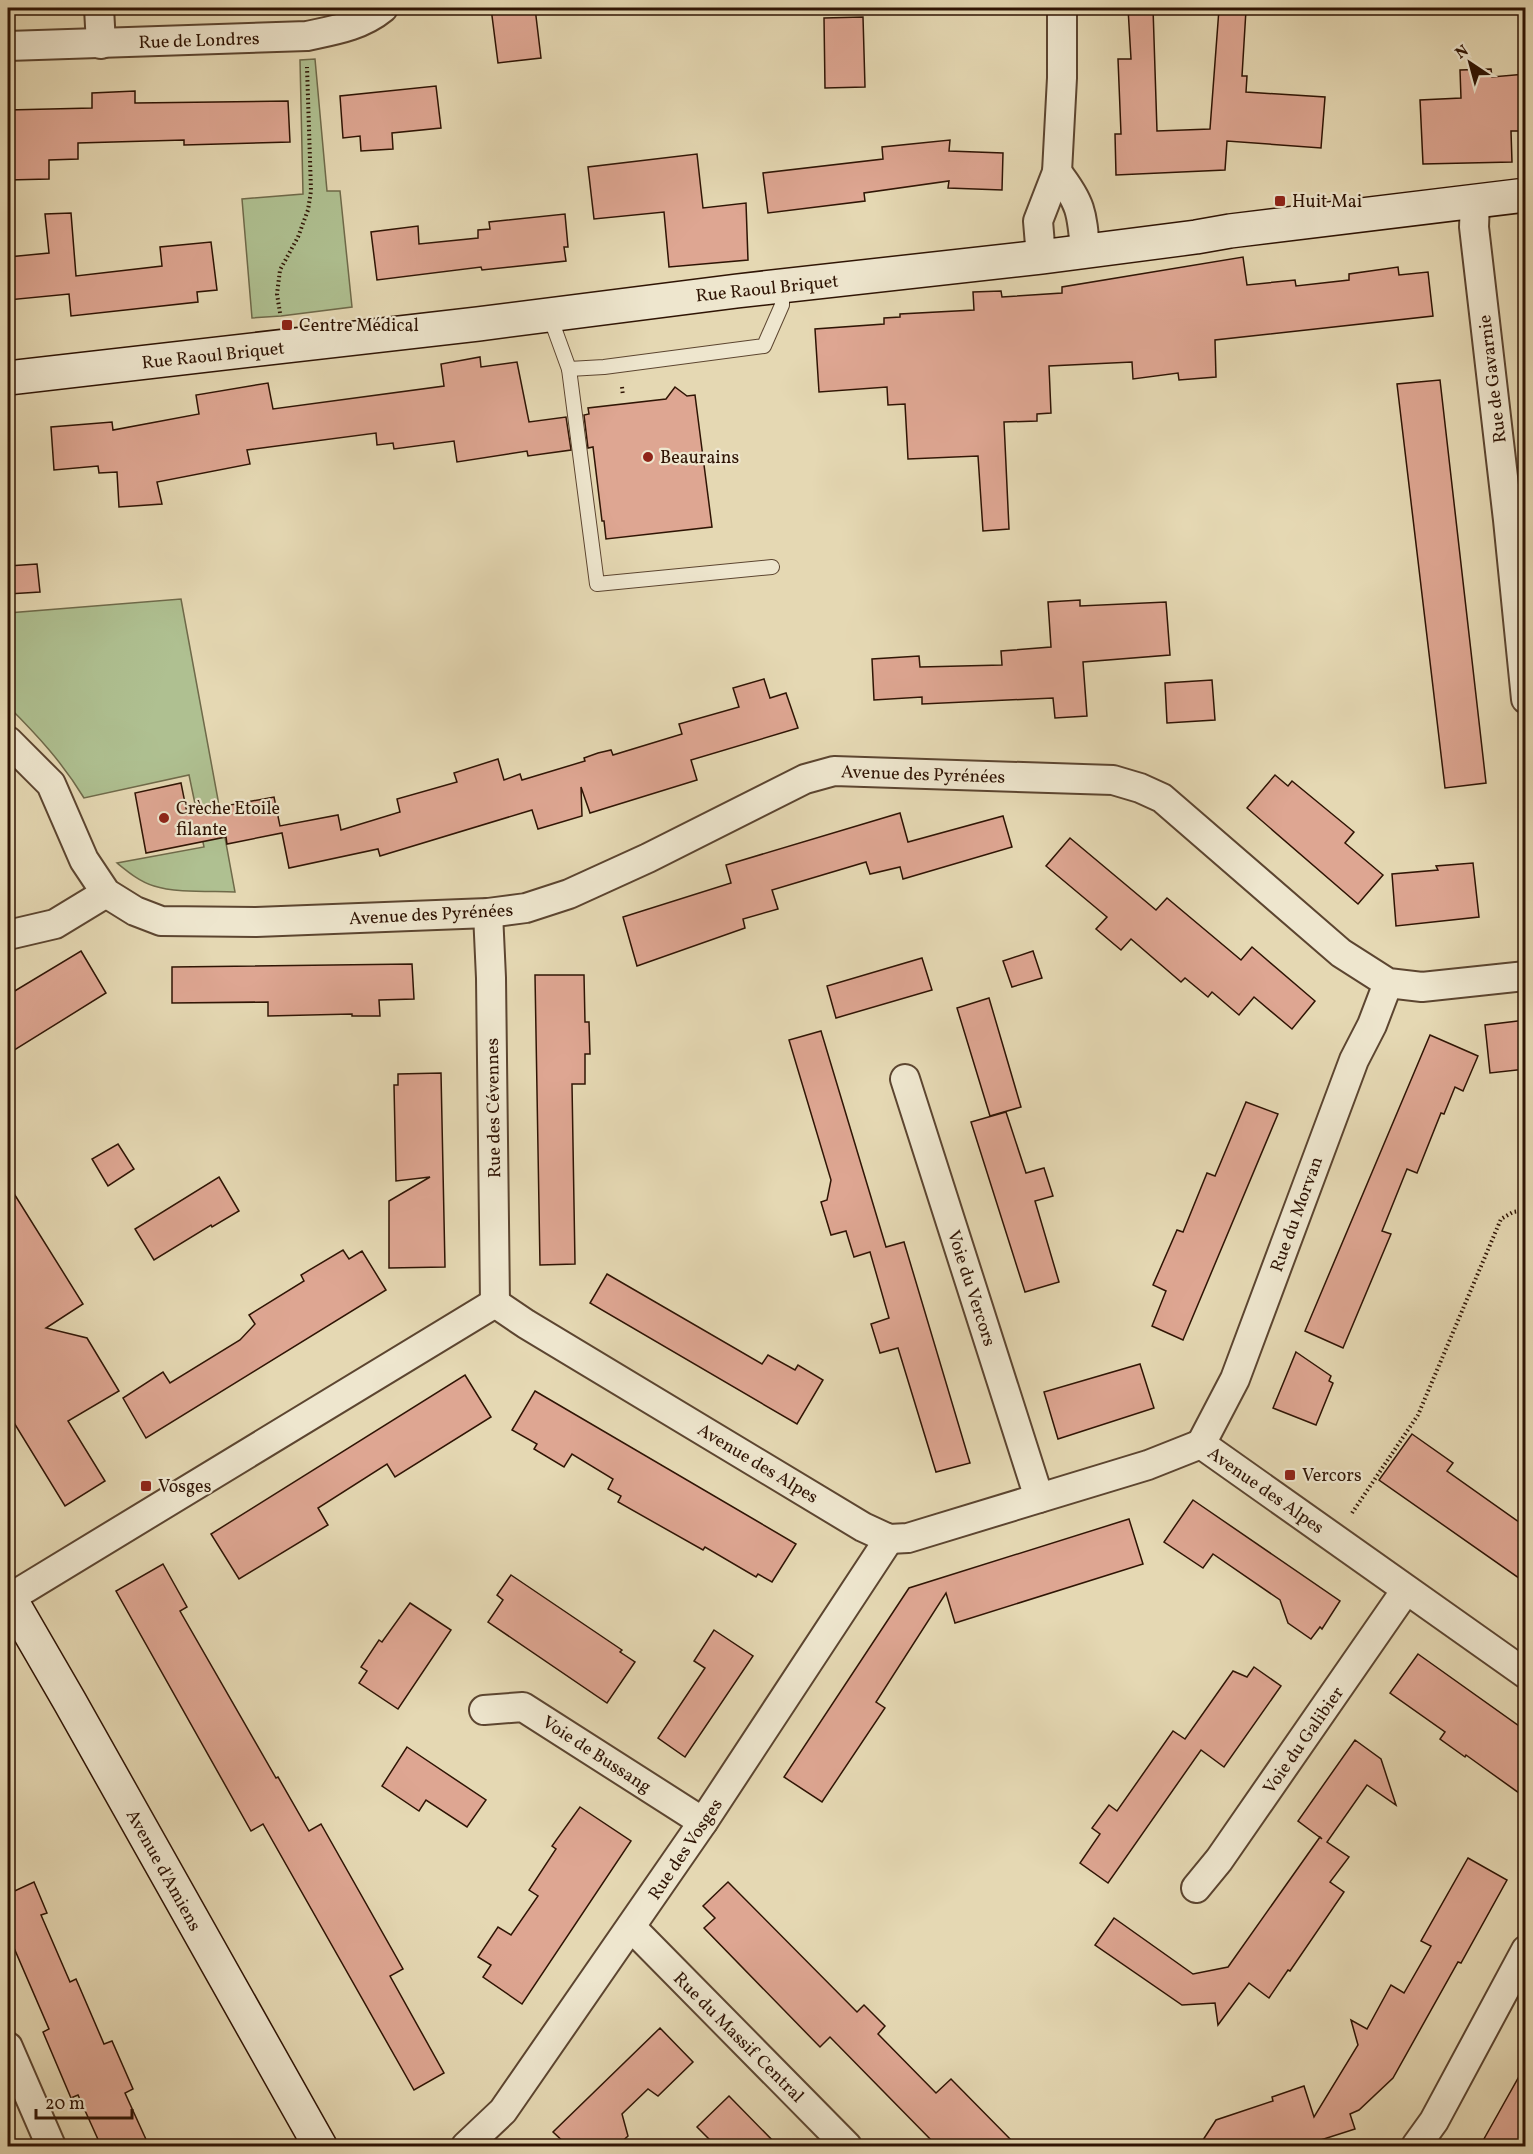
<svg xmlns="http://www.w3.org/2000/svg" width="1533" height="2154" font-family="Vollkorn,serif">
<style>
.green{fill:#afc091;stroke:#6f6a4a;stroke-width:1.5}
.building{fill:#dea692;stroke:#2f1404;stroke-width:1.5}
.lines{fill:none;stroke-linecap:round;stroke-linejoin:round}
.lane-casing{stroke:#5c4530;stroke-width:16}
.street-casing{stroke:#5c4530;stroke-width:32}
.secondary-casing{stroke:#2f1404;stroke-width:36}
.path{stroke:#2f1404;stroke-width:4;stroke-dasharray:1.5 3;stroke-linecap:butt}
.lane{stroke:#eee6ce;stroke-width:14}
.street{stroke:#eee6ce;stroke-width:28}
.secondary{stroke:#eee6ce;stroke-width:33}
.poi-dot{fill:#8f2418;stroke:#eee6ce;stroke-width:2}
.labels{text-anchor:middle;stroke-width:4.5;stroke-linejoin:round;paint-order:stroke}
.street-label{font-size:18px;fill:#2f1404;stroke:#eee6ce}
.poi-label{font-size:18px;fill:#2f1404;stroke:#eee6ce;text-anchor:start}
</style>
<rect width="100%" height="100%" fill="#e5d8b3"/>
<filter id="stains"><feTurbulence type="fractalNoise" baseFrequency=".00333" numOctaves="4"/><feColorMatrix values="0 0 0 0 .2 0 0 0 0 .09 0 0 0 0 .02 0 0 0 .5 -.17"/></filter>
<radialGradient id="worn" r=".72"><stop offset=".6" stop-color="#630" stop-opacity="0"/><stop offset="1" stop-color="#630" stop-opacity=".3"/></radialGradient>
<g class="green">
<polygon points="315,59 327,191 340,191 352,307 281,316 252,318 242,199 303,194 300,60"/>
<path d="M181,599L235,892C212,891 175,893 154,886C140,882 128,872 117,863L204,847L189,775L84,798C62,762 38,736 8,706V613Z"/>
</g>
<g class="building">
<polygon points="491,8 535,8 541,58 498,63"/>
<polygon points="1128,8 1153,8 1157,131 1210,129 1219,9 1246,10 1242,76 1247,76 1246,92 1325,97 1321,148 1227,141 1225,170 1116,175 1115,134 1121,134 1118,59 1131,59"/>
<polygon points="863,17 865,87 825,88 824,18"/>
<polygon points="1491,69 1492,77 1526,74 1526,131 1511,131 1512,162 1423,164 1420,100 1461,98 1460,70"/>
<polygon points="436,86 441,128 392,133 393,149 361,151 360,136 343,138 340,96"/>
<polygon points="135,91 135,103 288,101 290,142 184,145 184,140 78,143 78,159 49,160 49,179 8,180 8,110 92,108 92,93"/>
<polygon points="950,140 949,151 1003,153 1002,190 948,188 949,181 864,193 865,201 768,213 763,173 883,159 882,147"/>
<polygon points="697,154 703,208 746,203 748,260 669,267 664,212 594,219 588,167"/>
<polygon points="71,213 76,276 162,266 160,247 211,242 217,290 197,292 198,302 71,316 69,294 8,300 8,257 49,253 45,214"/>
<polygon points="565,214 568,247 564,247 566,261 482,270 481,267 377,280 371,232 418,226 419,244 478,238 478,230 490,229 489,222"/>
<polygon points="1243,257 1247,285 1295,280 1296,286 1349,280 1349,274 1398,267 1399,275 1428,272 1433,316 1215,340 1216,377 1179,380 1178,373 1133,379 1132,362 1049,366 1051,413 1037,414 1037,421 1004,422 1009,529 983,531 978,456 908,459 905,404 888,405 887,387 819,392 815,329 884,324 884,318 900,317 900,314 974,310 973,292 1001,291 1002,297 1062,293 1062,287"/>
<polygon points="480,357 481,367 517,362 529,422 566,417 571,450 528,456 527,451 457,462 454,441 394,449 393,443 377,445 376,433 247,450 250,464 157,482 162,504 119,507 117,472 99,473 98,466 54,470 51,427 112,422 113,430 199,414 196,395 268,383 273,409 444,386 441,364"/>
<polygon points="1440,380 1486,783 1445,788 1397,384"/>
<polygon points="675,387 687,396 695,395 712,527 606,539 604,521 602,521 593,447 588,448 584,415 589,414 588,408 666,399"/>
<polygon points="37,564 40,592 8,594 8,566"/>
<polygon points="1080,600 1080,606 1166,602 1170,655 1083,662 1087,716 1055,718 1053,698 922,704 922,697 874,700 872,659 919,656 920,667 1002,665 1001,651 1051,647 1048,602"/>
<polygon points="764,679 770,698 786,693 798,728 691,760 697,780 590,813 581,787 582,816 538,829 532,810 380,856 378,849 289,868 282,833 227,844 226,837 146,853 135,793 181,783 187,813 274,797 280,826 338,815 341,830 400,812 397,799 457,782 454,773 498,759 504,780 520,774 522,780 585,761 584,758 598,753 611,750 613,755 682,734 679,724 739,707 733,688"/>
<polygon points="1212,680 1215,720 1167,723 1165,683"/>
<polygon points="1275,775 1288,786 1292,781 1354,832 1345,843 1383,875 1358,904 1247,808"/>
<polygon points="900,813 908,842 1003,816 1012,847 903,879 900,867 870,874 866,862 772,890 778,909 743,919 745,928 637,966 623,917 731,883 726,865"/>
<polygon points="1070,838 1156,910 1167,898 1241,960 1252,947 1315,1001 1292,1029 1254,997 1239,1015 1212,992 1208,997 1185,978 1181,982 1131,939 1121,950 1096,929 1107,917 1046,866"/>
<polygon points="1473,863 1479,917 1396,926 1392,874 1438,870 1436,866"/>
<polygon points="81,951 106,993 8,1054 8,995"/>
<polygon points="1033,951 1042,978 1012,987 1003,961"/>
<polygon points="922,958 932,990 836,1018 827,986"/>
<polygon points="412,964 414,999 379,1000 380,1016 352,1016 352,1014 268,1016 268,1002 172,1003 172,967"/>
<polygon points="535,975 584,975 585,1022 589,1022 590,1054 585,1054 585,1084 572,1084 575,1264 540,1265"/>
<polygon points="989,998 1021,1107 990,1116 957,1008"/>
<polygon points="1526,1020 1526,1069 1490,1073 1485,1025"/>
<polygon points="821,1031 886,1247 904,1242 970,1463 936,1472 898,1348 880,1353 871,1324 889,1318 870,1252 854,1257 846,1231 831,1235 821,1202 827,1200 831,1180 789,1040"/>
<polygon points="1430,1035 1478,1056 1463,1091 1455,1087 1444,1114 1441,1113 1417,1173 1407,1169 1382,1231 1391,1234 1343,1348 1305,1331"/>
<polygon points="441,1073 445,1267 389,1268 389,1201 430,1177 396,1181 394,1085 398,1085 398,1074"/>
<polygon points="1246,1102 1278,1114 1183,1340 1152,1326 1166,1291 1153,1285 1177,1230 1183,1232 1207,1173 1215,1176"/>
<polygon points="1006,1112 1026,1173 1044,1168 1053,1196 1035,1201 1059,1282 1025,1292 971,1122"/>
<polygon points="118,1144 134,1169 108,1186 92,1159"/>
<polygon points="219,1177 239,1211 212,1227 211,1225 154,1260 135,1229"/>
<polygon points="8,1184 83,1304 46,1328 87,1338 119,1391 68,1421 105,1481 65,1506 8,1413"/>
<polygon points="343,1250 349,1259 362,1251 386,1290 146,1438 123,1398 163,1372 170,1383 240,1340 255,1324 249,1315 304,1281 301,1275"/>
<polygon points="607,1274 762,1364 768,1355 795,1370 798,1365 823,1380 797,1424 590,1303"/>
<polygon points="1296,1352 1331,1376 1329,1381 1333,1383 1316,1425 1273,1408"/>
<polygon points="1140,1364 1154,1408 1058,1439 1044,1392"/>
<polygon points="465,1375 491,1417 395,1477 387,1464 318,1508 328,1525 239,1579 211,1534"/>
<polygon points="535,1391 796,1544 772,1582 758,1574 756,1577 705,1547 703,1550 618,1502 621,1496 608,1489 613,1479 572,1454 564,1467 534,1449 537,1444 512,1430"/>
<polygon points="1412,1434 1453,1463 1447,1471 1526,1527 1526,1583 1379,1480"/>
<polygon points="1193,1500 1340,1601 1322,1629 1320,1627 1311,1639 1288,1623 1280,1600 1213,1554 1203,1568 1164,1542"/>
<polygon points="1129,1519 1143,1564 955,1623 946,1593 876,1702 885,1708 822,1802 784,1777 909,1588"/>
<polygon points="163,1564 187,1607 180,1611 276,1778 278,1777 309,1831 321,1824 403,1969 390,1976 444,2073 414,2090 263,1824 251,1831 116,1591"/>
<polygon points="511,1575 622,1650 620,1652 635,1662 607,1703 488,1622 503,1600 497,1595"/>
<polygon points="410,1603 451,1630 398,1709 359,1683 367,1671 361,1667 379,1640 382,1642"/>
<polygon points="714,1630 753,1656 685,1757 658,1738 705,1668 694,1661"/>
<polygon points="1418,1654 1526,1731 1526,1798 1466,1755 1465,1757 1440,1739 1445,1732 1390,1693"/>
<polygon points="1254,1667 1281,1686 1224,1767 1201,1750 1108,1883 1080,1863 1100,1834 1092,1828 1109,1805 1117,1811 1173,1731 1185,1739 1233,1671 1247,1677"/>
<polygon points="1355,1740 1381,1759 1396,1805 1367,1785 1327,1842 1349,1857 1330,1882 1344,1892 1290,1971 1288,1970 1269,1998 1249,1983 1218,2025 1215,2003 1182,2005 1095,1945 1114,1918 1193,1974 1228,1967 1320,1837 1322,1839 1298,1821"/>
<polygon points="407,1747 486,1800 467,1827 426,1800 419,1811 382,1786"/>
<polygon points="580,1807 631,1841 522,2004 483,1977 491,1965 478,1957 498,1927 511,1935 538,1896 529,1890 556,1849 552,1846"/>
<polygon points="1468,1858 1507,1880 1461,1963 1458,1962 1393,2078 1359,2110 1350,2114 1355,2129 1302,2146 1199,2146 1216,2120 1273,2101 1272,2097 1304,2086 1314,2117 1358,2045 1351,2020 1367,2029 1391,1985 1404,1993 1431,1946 1421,1941"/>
<polygon points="34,1882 47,1913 41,1915 70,1982 76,1979 104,2044 112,2041 133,2089 125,2093 149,2146 101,2146 78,2095 71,2098 43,2032 49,2029 8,1934 8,1894"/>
<polygon points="728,1882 857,2012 864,2005 885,2026 878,2034 936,2093 951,2079 1017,2146 937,2146 830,2037 820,2047 704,1928 715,1918 703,1906"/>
<polygon points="660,2028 693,2062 658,2096 648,2089 622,2114 628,2136 617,2146 568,2146 553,2132"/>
<polygon points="1526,2064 1526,2137 1520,2146 1480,2146"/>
<polygon points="729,2096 778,2146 716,2146 697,2127"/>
</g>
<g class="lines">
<g class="lane-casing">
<g id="lane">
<polyline points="549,314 569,369 604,367 764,346 782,305 782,286"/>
<polyline points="569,369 597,584 772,567"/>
</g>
</g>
<g class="street-casing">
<g id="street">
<polyline points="99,8 101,44"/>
<path d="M8,46L307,36C335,30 361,26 383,8"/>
<path d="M1057,172C1081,203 1082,212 1085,250"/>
<polyline points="1475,201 1474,227 1508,520 1526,699"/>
<polyline points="1041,257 1038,221 1057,172 1062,78 1062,8"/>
<polyline points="8,741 51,784 84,860 106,893 135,911 161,921 256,922 488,913 526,908 569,894 648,858 805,779 834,771 1113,780 1140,788 1162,798 1341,953 1388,983 1422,987 1526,976"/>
<polyline points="488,913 491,978 495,1303"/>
<polyline points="8,935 55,924 106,893"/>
<polyline points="905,1079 1039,1498"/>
<polyline points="495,1303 526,1324 863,1527 889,1539 908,1538 1148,1465 1201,1444"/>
<polyline points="1201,1444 1235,1379 1354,1060 1372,1025 1388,983"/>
<polyline points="1201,1444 1526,1674"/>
<polyline points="8,1599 495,1303"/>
<polyline points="484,1710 523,1707 703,1822"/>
<polyline points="1196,1888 1219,1860 1406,1590"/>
<polyline points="631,1927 847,2146"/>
<polyline points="8,2047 51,2146"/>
<polyline points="466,2146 503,2111 703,1822 889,1539"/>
<polyline points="1416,2146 1434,2121 1526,1950"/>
</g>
</g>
<g class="secondary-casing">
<g id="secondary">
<polyline points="8,378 478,324 737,291 1041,257 1196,237 1230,231 1526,195"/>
<polyline points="8,1595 70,1702 320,2146"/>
</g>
</g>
<g class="path">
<polyline points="280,313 277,294 280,270 298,237 308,210 311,191 307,67"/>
<polyline points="622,387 623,396"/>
<polyline points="1352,1513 1418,1415 1501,1219 1513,1212 1526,1210"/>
</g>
<use href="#lane" class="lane"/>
<use href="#street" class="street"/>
<use href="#secondary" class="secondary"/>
</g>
<g class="poi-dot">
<rect x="1274" y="195" width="12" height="12" rx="3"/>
<rect x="281" y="319" width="12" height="12" rx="3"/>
<circle cx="648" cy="457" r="6"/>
<circle cx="164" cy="818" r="6"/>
<rect x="1284" y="1469" width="12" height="12" rx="3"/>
<rect x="140" y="1480" width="12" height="12" rx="3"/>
</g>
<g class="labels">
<g class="street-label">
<text transform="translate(199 40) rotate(-2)" y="6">Rue de Londres</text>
<text transform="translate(767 288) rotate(-6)" y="6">Rue Raoul Briquet</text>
<text transform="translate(213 355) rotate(-6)" y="6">Rue Raoul Briquet</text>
<text transform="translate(1492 379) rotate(-97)" y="6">Rue de Gavarnie</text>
<text transform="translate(923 774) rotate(2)" y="6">Avenue des Pyrénées</text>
<text transform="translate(431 914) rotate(-3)" y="6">Avenue des Pyrénées</text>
<text transform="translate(493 1108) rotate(-91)" y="6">Rue des Cévennes</text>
<text transform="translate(1296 1214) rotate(-70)" y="6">Rue du Morvan</text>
<text transform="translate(972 1288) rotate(72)" y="6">Voie du Vercors</text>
<text transform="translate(758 1463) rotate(31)" y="6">Avenue des Alpes</text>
<text transform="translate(1266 1490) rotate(35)" y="6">Avenue des Alpes</text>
<text transform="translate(1303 1740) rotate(-55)" y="6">Voie du Galibier</text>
<text transform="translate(597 1754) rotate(33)" y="6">Voie de Bussang</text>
<text transform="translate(685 1849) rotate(-56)" y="6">Rue des Vosges</text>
<text transform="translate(164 1870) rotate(61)" y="6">Avenue d'Amiens</text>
<text transform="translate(739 2037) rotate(45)" y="6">Rue du Massif Central</text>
</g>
<g class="poi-label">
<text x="1292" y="207">Huit Mai</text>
<text x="299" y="331">Centre Médical</text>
<text x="660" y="463">Beaurains</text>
<text x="176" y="814">Crèche Etoile<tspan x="176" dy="21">filante</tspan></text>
<text x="1302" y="1481">Vercors</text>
<text x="158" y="1492">Vosges</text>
</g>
</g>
<rect width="1533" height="2154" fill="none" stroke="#e5d8b3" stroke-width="30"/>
<rect x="9" y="9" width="1515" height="2136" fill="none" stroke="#2f1404" stroke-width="3"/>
<rect x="15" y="15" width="1503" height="2124" fill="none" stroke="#2f1404" stroke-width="1.5"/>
<g transform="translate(1470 63) rotate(324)" stroke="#eee6ce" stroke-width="4.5" paint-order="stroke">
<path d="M0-4.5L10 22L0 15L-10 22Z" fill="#2f1404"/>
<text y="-9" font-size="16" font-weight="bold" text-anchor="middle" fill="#2f1404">N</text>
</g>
<path d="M36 2109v9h96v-9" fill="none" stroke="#2f1404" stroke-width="3"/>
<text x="45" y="2109" font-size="18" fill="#2f1404" stroke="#eee6ce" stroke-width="4.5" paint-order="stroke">20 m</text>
<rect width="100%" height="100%" filter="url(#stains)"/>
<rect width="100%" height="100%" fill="url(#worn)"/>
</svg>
